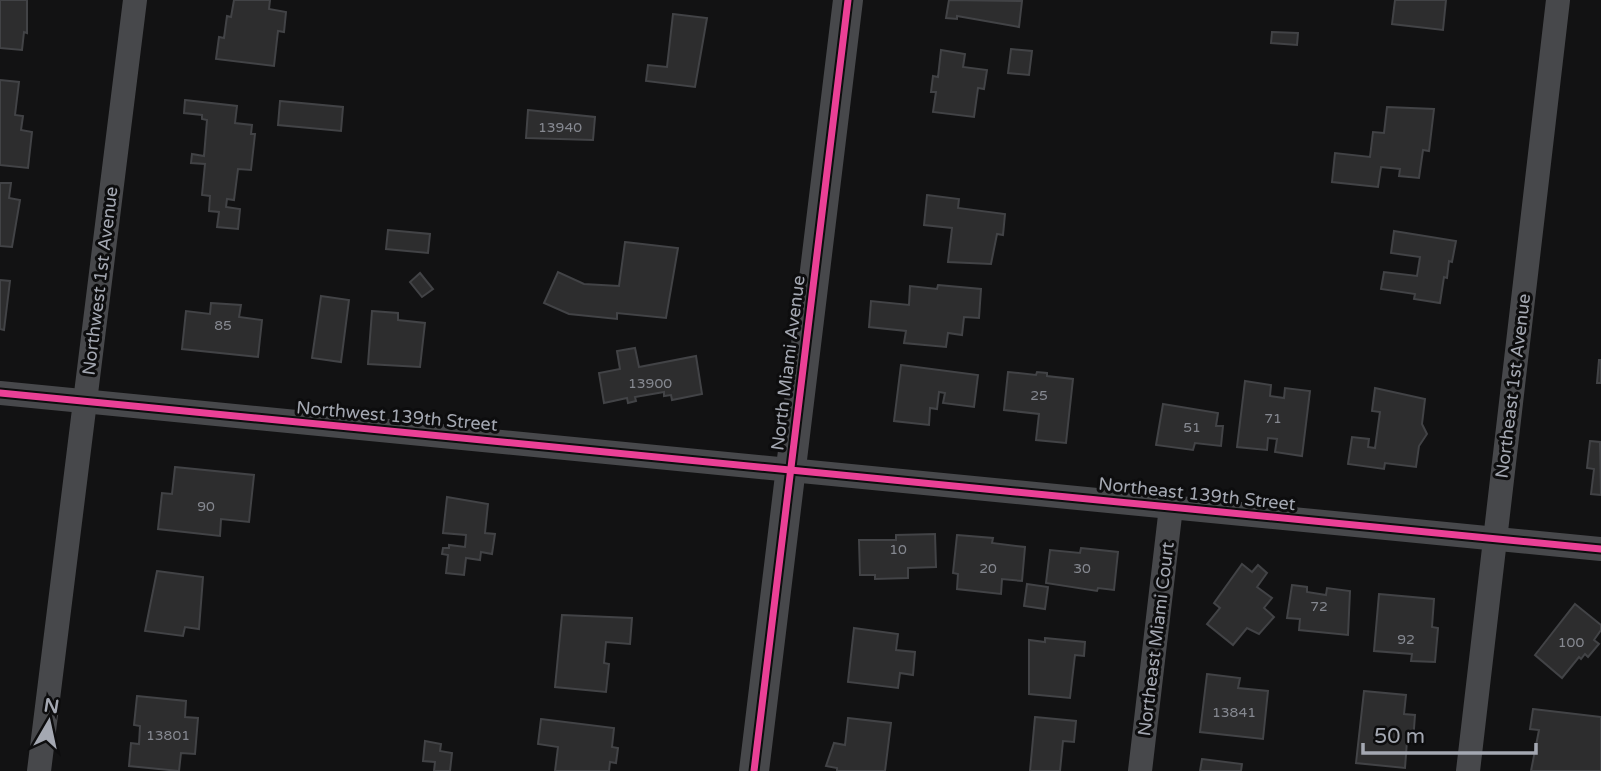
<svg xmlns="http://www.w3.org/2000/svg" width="1601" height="771" font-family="'Varela Round',sans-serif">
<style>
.building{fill:#2d2d2e;stroke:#424346;stroke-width:2}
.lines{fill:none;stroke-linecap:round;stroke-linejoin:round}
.minor{stroke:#47484b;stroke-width:24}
.tertiary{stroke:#47484b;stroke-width:30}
.cycleway-casing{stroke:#0d0d0e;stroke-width:11}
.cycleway{stroke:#ea4096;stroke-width:7}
.labels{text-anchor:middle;stroke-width:6;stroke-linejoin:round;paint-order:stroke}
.number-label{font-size:14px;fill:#868991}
.street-label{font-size:18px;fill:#a4a8b2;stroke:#0d0d0e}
</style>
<rect width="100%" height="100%" fill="#121213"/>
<g class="building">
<polygon points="0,0 27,0 27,33 24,32 22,50 0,48"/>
<polygon points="234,0 270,0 269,9 286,12 284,32 278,31 274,66 216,59 219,37 224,38 227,16 231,17"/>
<polygon points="949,0 1022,1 1019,27 957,16 957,19 946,18"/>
<polygon points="1395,0 1446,0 1443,30 1392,24"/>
<polygon points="673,14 707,18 695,87 646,81 648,65 667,67"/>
<polygon points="1272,32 1298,33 1297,45 1271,43"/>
<polygon points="1011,49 1032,51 1029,75 1008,73"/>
<polygon points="941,50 965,54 963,67 987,70 984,89 978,88 974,117 933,112 936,92 931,92 933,76 938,77"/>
<polygon points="0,80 19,82 15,115 23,116 21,130 32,132 28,168 0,165"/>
<polygon points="185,100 237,106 235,123 252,125 251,134 255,134 251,170 238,169 234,200 227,199 226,207 240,209 238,229 217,227 219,212 209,211 210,196 202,195 205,164 191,163 192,154 204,156 207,120 202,119 202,115 184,113"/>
<polygon points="280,101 343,107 341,131 278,125"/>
<polygon points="1387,107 1434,109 1429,151 1423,150 1419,178 1399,176 1400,169 1381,167 1378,187 1332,182 1335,153 1370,157 1373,132 1384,133"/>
<polygon points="528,110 595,117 593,140 526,138"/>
<polygon points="0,183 11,183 9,198 20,200 12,247 0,246"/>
<polygon points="927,195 959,199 958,208 1005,214 1003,235 997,234 991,264 948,262 952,228 924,225"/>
<polygon points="388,230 430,234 428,253 386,249"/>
<polygon points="1394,231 1456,241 1452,262 1449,261 1447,278 1444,277 1440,303 1414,299 1415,294 1381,289 1384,272 1417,276 1420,257 1391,253"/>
<polygon points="625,242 678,248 666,318 617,313 617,319 569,314 544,303 558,272 584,284 619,286"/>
<polygon points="420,273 433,289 422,297 410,282"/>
<polygon points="0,280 10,281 4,330 0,329"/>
<polygon points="938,285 981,289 979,318 964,317 962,335 948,333 946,347 904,343 906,331 869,327 871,301 909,305 910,286 937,289"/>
<polygon points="321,296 349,300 341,362 312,358"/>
<polygon points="211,303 241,305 239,317 262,320 258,357 182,349 186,311 210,314"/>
<polygon points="372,311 398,313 398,320 425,323 420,367 368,364"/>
<polygon points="635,348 639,367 696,356 702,394 672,400 671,395 664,396 664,392 635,397 636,401 628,403 627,398 604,403 599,373 620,369 617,351"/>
<polygon points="1599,360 1601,360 1601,383 1597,383"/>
<polygon points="901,365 978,375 974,407 943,403 945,393 939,392 937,409 930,408 929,425 894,421"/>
<polygon points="1008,372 1036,375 1037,372 1047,373 1047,376 1073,379 1066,443 1036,440 1039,414 1004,410"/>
<polygon points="1245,381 1271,385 1270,396 1284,398 1285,388 1310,391 1302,456 1275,452 1277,439 1268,438 1267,450 1237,447"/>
<polygon points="1375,388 1425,399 1422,424 1427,434 1419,446 1416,467 1385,463 1384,469 1348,464 1352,437 1369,439 1368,447 1375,448 1380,412 1372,411"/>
<polygon points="1163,404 1218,413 1216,426 1223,426 1221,446 1195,443 1193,450 1156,445"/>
<polygon points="1590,441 1600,442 1601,495 1591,494 1594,469 1587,468"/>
<polygon points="175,467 254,475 249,522 221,519 220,536 158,529 162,493 172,494"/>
<polygon points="447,497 488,504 485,533 495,534 492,554 481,552 480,560 466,558 464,575 446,573 448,555 442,554 443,548 449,548 449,545 465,547 466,535 443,533"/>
<polygon points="935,534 936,567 908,568 908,578 875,579 875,575 860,575 859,540 896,540 896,535"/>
<polygon points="957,535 993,538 992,543 1025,547 1022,581 1002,579 1001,594 957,589 958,574 953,573"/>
<polygon points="1081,548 1118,552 1114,590 1098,588 1097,591 1046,583 1050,550 1080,553"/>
<polygon points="1242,564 1252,572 1258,565 1267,573 1257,587 1272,598 1264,608 1274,617 1259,634 1247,628 1233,645 1207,624 1220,608 1214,603"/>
<polygon points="157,571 203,577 199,629 185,627 183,636 145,631"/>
<polygon points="1027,584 1048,587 1045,609 1024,606"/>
<polygon points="1292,585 1307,587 1307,592 1326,595 1327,588 1350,591 1348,635 1299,630 1300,619 1287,618"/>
<polygon points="1379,594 1434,599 1432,627 1438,628 1435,662 1411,661 1412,654 1374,651"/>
<polygon points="1575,604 1601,625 1601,630 1594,640 1599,644 1588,657 1585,654 1581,659 1579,657 1562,678 1535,655"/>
<polygon points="562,615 632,618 630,644 606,642 604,663 609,664 606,692 555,687"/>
<polygon points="854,628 898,634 896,650 915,652 913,675 900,673 898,688 848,682"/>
<polygon points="1045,638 1085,642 1084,656 1075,655 1070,698 1029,694 1029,640 1045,642"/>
<polygon points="1207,674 1240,678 1238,688 1268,691 1263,739 1200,732"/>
<polygon points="1364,691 1406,695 1404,714 1415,715 1413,742 1407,741 1405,768 1356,763"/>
<polygon points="137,696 186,701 185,717 198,718 195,754 181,753 179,771 129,766 131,743 139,744 140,726 134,725"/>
<polygon points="1533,709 1601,717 1601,771 1531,771 1539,730 1530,729"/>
<polygon points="1035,717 1076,721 1074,742 1063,741 1060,771 1030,771"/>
<polygon points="848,718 891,723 885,771 837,771 837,768 826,766 834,743 845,745"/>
<polygon points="541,719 614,728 612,747 618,748 616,763 610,762 609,771 555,771 558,747 538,744"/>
<polygon points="425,741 441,744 440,751 452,753 450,771 434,771 435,762 423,761"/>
<polygon points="1202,759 1242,764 1241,771 1200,771"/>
</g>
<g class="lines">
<g class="minor">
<polyline points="0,393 1601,549"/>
<polyline points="39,771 135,0"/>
<polyline points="1140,771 1171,507"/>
<polyline points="1468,771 1558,0"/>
</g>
<polyline class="tertiary" points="754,771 848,0"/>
<g class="cycleway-casing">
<g id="cycleway">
<polyline points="0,393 1601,549"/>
<polyline points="754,771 848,0"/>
</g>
</g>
<use href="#cycleway" class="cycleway"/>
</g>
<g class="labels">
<g class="number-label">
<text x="560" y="132">13940</text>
<text x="223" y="330">85</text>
<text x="650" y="388">13900</text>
<text x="1039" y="400">25</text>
<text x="1273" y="423">71</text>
<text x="1192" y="432">51</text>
<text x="206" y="511">90</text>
<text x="898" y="554">10</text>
<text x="988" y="573">20</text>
<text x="1082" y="573">30</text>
<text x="1319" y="611">72</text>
<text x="1406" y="644">92</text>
<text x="1571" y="647">100</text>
<text x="1234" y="717">13841</text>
<text x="168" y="740">13801</text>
</g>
<g class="street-label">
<text transform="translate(100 281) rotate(-83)" y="6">Northwest 1st Avenue</text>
<text transform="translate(788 363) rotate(-83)" y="6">North Miami Avenue</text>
<text transform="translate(1513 386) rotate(-83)" y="6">Northeast 1st Avenue</text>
<text transform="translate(397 416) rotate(5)" y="6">Northwest 139th Street</text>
<text transform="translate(1197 494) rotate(6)" y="6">Northeast 139th Street</text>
<text transform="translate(1156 639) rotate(-83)" y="6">Northeast Miami Court</text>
</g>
</g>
<g transform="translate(49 722) rotate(9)" stroke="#0d0d0e" stroke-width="5" paint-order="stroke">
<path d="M0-5L12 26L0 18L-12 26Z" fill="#a4a8b2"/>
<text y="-10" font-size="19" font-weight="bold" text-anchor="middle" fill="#a4a8b2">N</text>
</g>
<path d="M1363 743v10h173v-10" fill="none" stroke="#a4a8b2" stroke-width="3.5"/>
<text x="1374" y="743" font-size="21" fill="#a4a8b2" stroke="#0d0d0e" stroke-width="5" paint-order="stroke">50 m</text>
</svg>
